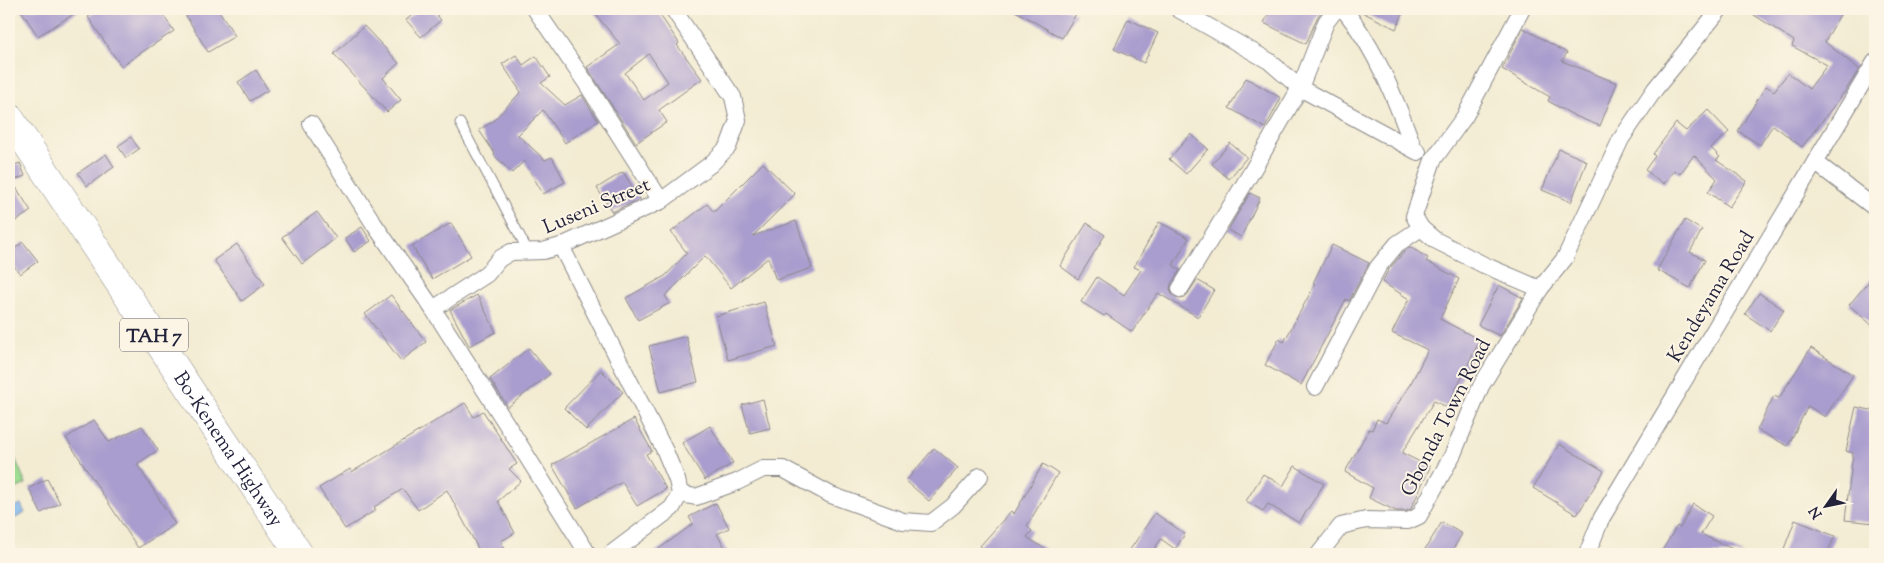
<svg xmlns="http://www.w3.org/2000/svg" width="1884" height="563" font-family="'Sorts Mill Goudy',serif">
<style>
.green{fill:#9edd93;stroke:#608067}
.water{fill:#7bb4ec;stroke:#4e6b94}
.building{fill:#a99cce;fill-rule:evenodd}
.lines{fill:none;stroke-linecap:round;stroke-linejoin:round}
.service-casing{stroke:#8a8787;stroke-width:11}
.minor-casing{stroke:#8a8787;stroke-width:18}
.trunk-casing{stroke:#8a8787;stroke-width:29}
.service{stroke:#fff;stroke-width:9}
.minor{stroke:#fff;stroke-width:16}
.trunk{stroke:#fff;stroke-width:28}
.labels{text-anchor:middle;stroke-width:4;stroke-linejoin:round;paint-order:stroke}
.shield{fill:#fcf5e5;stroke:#63616e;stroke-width:1}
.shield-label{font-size:19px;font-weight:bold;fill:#22223b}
.street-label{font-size:20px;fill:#22223b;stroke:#fcf5e5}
</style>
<rect width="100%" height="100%" fill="#fcf5e5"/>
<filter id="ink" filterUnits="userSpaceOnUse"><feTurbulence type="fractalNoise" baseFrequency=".02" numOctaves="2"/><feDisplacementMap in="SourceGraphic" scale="10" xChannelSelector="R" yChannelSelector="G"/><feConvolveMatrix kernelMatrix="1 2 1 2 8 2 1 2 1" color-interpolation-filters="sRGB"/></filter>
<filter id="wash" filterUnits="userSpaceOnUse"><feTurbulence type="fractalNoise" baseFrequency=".0096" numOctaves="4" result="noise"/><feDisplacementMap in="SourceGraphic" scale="20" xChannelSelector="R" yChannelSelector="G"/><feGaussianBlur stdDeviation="1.12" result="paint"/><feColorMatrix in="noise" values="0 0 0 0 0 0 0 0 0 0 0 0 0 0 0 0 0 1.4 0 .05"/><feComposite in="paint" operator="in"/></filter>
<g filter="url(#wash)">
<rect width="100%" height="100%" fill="#f3ecd3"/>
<polygon class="green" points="9,444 26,484 9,492"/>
<polygon class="water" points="21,504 25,513 10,521 9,526 9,509"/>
<g id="blocks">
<g class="building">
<polygon points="20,9 82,9 38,36"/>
<polygon points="100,9 159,9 174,31 121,66 88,17"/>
<polygon points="194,9 218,9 235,36 208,52 185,14"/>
<polygon points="420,9 432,9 441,20 421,37 406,20"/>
<path d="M591,9H656L679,43L677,45L702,79L659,110L667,122L636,143L587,67L620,44ZM649,54L668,82L644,100L625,73Z"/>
<polygon points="1012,9 1067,9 1076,14 1062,38"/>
<polygon points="1271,9 1323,9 1317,18 1306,44 1264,23"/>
<polygon points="1356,9 1405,9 1396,29"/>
<polygon points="1745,9 1843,9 1825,42 1859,69 1846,90 1802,147 1773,125 1760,145 1738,131 1766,86 1774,91 1788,73 1809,89 1827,65 1792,46 1794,41"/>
<polygon points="1128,19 1158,33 1144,63 1114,49"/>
<polygon points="364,26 399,63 383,78 401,100 387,112 334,54"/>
<polygon points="1523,28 1567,53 1562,61 1617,83 1600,126 1575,116 1548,101 1550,97 1502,69"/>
<polygon points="516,55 523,65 536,56 550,77 541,83 565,105 582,95 598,121 565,143 543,110 518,135 545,160 552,157 565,182 543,194 524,161 512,173 494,155 495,154 479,130 492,122 521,92 502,64"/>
<polygon points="256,70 268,90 250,101 238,82"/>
<polygon points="1246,78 1281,98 1265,128 1229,108"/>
<polygon points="1708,110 1729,132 1711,148 1720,157 1716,160 1747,181 1729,207 1708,192 1717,179 1694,155 1680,174 1674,170 1664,184 1645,170 1655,156 1653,154 1676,123 1686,131"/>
<polygon points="1191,134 1208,149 1186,174 1169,159"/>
<polygon points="131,137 139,149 126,158 118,146"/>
<polygon points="1230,143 1247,157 1229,179 1212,164"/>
<polygon points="1559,149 1587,161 1571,202 1542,190"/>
<polygon points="106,154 114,167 87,186 78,173"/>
<polygon points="20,163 25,176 12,181 31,211 16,221 9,210 9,167"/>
<polygon points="763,163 795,194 753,236 796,221 812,268 776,280 768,258 731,288 705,256 665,296 670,303 638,320 626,298 665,276 687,253 671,232 707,204 714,212"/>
<polygon points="623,172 640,199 612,212 597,188"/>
<polygon points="1250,193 1260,198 1241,237 1228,230"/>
<polygon points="317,212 336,238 302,264 282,237"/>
<polygon points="1685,220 1702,230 1690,252 1705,260 1690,288 1657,270"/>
<polygon points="1159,222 1189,238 1173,265 1180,270 1171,284 1170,289 1172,294 1179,299 1185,298 1197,280 1214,290 1198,317 1158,293 1132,332 1106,314 1104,316 1081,302 1097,277 1124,295 1141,270 1134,267"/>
<polygon points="451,223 471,256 432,279 412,246"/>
<polygon points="1087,223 1105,235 1078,279 1060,266"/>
<polygon points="362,227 371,241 354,252 345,238"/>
<polygon points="23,242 38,261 20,274 9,259 9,253"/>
<polygon points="237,244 265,284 242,301 214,260"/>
<polygon points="1332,245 1369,263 1349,301 1346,299 1301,385 1265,365 1279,339 1284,342 1315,284 1313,283"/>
<polygon points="1410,247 1428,258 1426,261 1459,279 1440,319 1480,340 1447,407 1434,401 1402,453 1430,467 1411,509 1406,511 1396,511 1369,498 1373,488 1345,472 1369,429 1372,430 1377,419 1386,423 1412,381 1428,350 1392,333 1409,299 1382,282 1389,269 1404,252"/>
<polygon points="1875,274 1875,328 1849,305"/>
<polygon points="1499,285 1523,298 1500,336 1478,325"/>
<polygon points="1759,293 1784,310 1770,331 1745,314"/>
<polygon points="391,295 426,342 401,361 365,314"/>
<polygon points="477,295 496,332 469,346 450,310"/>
<polygon points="764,302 777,346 728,360 716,316"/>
<polygon points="686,336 698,382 661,392 649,346"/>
<polygon points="529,348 550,374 508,407 490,379"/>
<polygon points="1811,348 1853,375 1825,417 1808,406 1788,446 1757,430 1774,396 1779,398"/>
<polygon points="601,370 623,392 586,430 564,408"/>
<polygon points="763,399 770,428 750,433 742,405"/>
<polygon points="465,403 474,417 483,411 517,464 509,469 521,481 498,501 515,533 501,541 507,554 481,554 447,490 418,510 403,489 374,507 376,510 345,529 319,488 350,469 352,472"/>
<polygon points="1856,407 1875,411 1875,523 1845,520 1853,453 1846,451"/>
<polygon points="634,419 652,451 646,454 666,489 637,506 622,482 577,508 552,465"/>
<polygon points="94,420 109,442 142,426 158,450 137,464 175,524 138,548 66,438"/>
<polygon points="710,426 733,463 705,480 682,443"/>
<polygon points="1559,444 1604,471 1577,515 1533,488"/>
<polygon points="934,448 958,468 929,501 906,481"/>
<polygon points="1043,464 1058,473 1027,526 1032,531 1027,537 1052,554 989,554 980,546 1011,511 1014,514"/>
<polygon points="1295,466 1324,484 1299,523 1268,504 1263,511 1246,501 1263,474 1283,486"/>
<polygon points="47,479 60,503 41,513 29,488"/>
<polygon points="716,503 729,528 717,534 729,554 652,554 693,524 689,517"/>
<polygon points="1693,504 1712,516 1701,534 1743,554 1660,554 1677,526 1680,528"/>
<polygon points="1155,513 1185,534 1175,549 1161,539 1151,554 1127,554"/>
<polygon points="1795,520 1835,536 1827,554 1782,554"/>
<polygon points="1442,522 1462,534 1450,554 1422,554"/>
</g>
</g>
</g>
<g filter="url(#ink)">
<use href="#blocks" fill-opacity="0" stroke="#8a8787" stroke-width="1"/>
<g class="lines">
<g class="service-casing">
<polyline id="service" points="460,123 528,251"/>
</g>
<g class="minor-casing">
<g id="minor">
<polyline points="535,9 586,83 661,201"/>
<polyline points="1178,9 1269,61 1300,88 1418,152"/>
<polyline points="311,124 374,224 433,309"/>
<polyline points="1815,162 1875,208"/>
<polyline points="561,246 665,451 677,480 680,494 672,508 611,554"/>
<path d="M1180,289L1251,173L1300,88L1326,22L1336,9L1345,11C1377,50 1397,103 1414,149"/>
<polyline points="1540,289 1565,258 1621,139 1655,89 1720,9"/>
<polyline points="1315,387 1378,267 1397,244 1421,228"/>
<polyline points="680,494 696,497 737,482 763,469 783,469 831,495 903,521 931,523 953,506 980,476"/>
<polyline points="588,554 511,431 433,309 487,274 499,259 511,252 543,251 561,246 661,201 711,164 728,147 738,120 733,97 673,9"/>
<polyline points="1319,554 1341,526 1366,520 1408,521 1419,516 1453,454 1481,386 1540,289 1484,265 1435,240 1421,228 1414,216 1433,160 1465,116 1522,9"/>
<polyline points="1587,554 1601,519 1875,62"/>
</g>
</g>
<g class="trunk-casing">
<g id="trunk">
<path id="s1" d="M9,117L299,554"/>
</g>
</g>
<use href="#service" class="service"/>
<use href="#minor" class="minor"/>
<use href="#trunk" class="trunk"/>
</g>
</g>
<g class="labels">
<rect class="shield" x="120" y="318.5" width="68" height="33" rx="4"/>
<g class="shield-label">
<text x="154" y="342">TAH 7</text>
</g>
<g class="street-label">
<text transform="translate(596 205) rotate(-23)" y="7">Luseni Street</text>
<text transform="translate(1710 296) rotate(-59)" y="7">Kendeyama Road</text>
<text transform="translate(1445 417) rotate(-63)" y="7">Gbonda Town Road</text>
<text dy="7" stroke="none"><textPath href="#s1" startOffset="398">Bo-Kenema Highway</textPath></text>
</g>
</g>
<rect width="1884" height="563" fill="none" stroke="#fcf5e5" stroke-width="30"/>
<g transform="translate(1826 506) rotate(237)" stroke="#fcf5e5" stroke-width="4" paint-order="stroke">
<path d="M0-4L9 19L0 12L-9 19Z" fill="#22223b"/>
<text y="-8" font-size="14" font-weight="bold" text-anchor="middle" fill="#22223b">N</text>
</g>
</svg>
